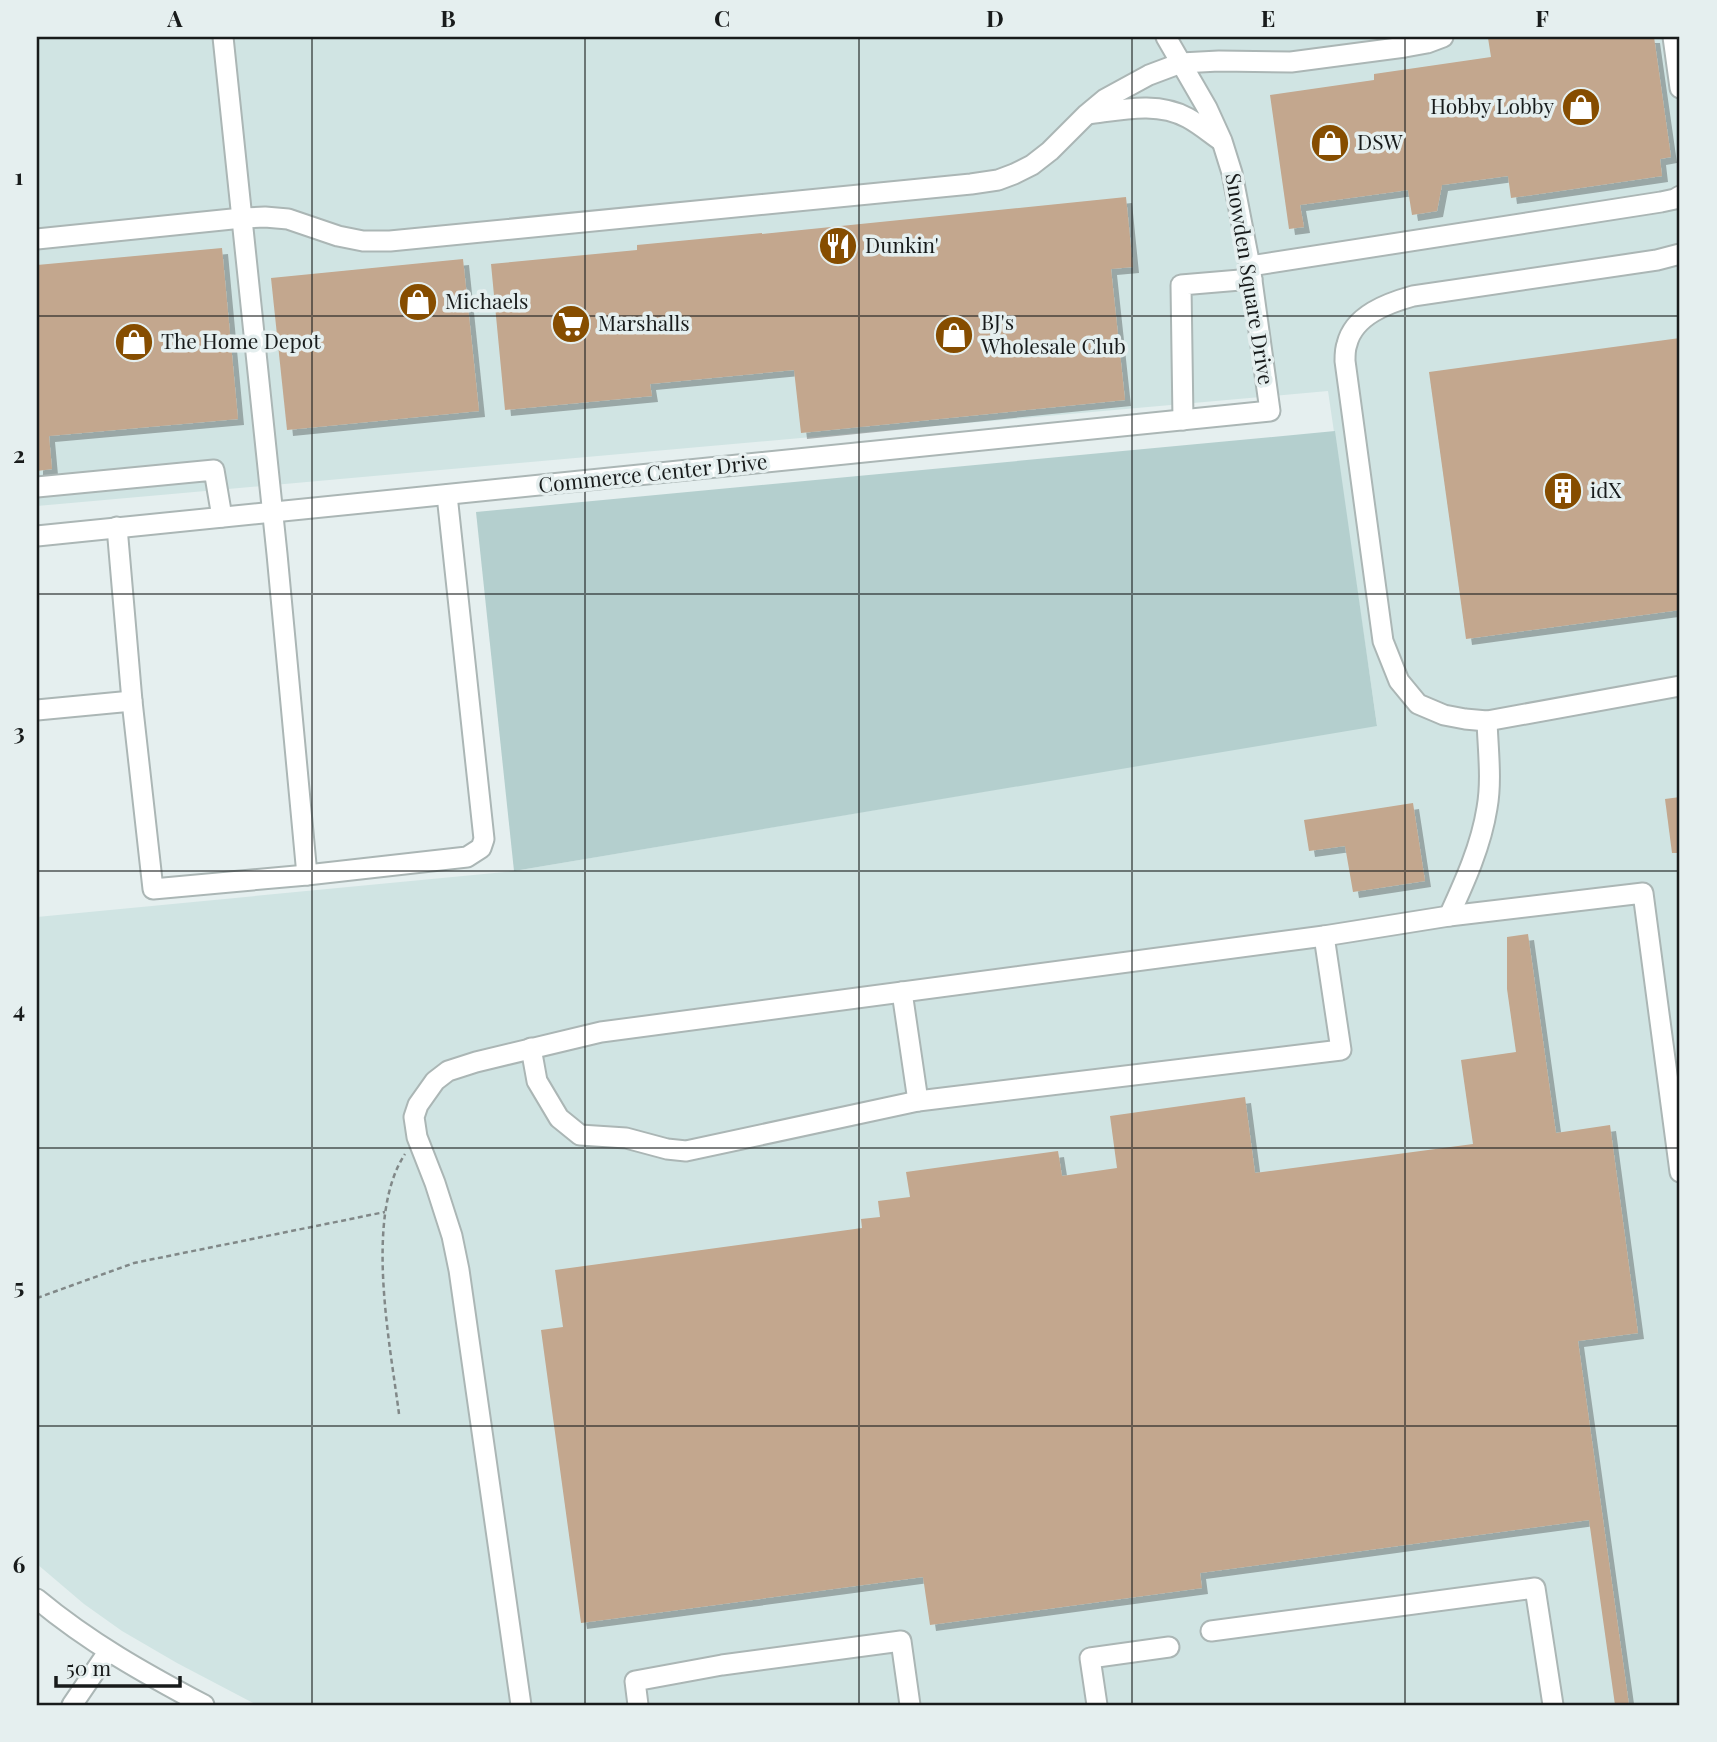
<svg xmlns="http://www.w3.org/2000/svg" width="1717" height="1742" font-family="'Playfair Display',serif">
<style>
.built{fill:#d0e4e3}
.green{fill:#b4cfce}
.building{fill:#c3a78e;filter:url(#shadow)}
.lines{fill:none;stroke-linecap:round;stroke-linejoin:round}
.minor-casing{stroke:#abb6b5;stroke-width:23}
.path{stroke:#818888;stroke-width:2.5;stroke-dasharray:5 3.5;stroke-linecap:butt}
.minor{stroke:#fff;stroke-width:19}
.grid{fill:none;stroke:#181b1b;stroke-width:2;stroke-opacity:0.55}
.labels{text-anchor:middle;stroke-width:7;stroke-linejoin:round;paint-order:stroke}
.poi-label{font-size:21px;fill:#181b1b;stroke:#e5efef;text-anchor:start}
.street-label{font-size:21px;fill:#181b1b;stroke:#e5efef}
.neatline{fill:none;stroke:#181b1b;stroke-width:2.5}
.grid-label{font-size:23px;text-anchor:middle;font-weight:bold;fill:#181b1b}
</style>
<defs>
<filter id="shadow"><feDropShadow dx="6" dy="6" stdDeviation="0" flood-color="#0004"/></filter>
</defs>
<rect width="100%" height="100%" fill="#e5efef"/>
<polygon class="built" points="37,37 1680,37 1680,1705 257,1705 177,1663 122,1631 84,1604 37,1564 37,917 514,871 1377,725 1328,391 37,506"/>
<polygon class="green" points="1335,431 1377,726 514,871 476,512"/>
<g class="building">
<polygon points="1498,37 1654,37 1671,157 1660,159 1662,176 1511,198 1508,176 1442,185 1437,211 1412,215 1408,190 1300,205 1304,227 1289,229 1270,95 1374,80 1374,74 1491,57 1488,38"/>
<polygon points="1126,197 1133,267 1111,269 1125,400 801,433 794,370 650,384 652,396 505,410 491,264 637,250 637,245 762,233 762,234"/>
<polygon points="222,248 238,419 49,436 52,469 37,471 37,265"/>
<polygon points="463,259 479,411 287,430 271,278"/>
<polygon points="1680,338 1680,610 1466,639 1429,372"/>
<polygon points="1680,797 1680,853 1672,853 1665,799"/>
<polygon points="1413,803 1425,881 1353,892 1345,846 1309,851 1304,820"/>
<polygon points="1528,934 1556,1133 1610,1125 1638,1333 1578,1341 1629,1705 1615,1705 1589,1520 1200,1573 1202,1588 930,1625 923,1577 581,1623 541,1330 563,1327 555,1270 862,1228 861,1219 880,1217 878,1201 910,1197 906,1172 1058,1151 1062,1176 1117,1168 1110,1116 1245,1097 1255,1173 1473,1144 1461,1060 1516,1052 1507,989 1507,937"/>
</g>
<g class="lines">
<g class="minor-casing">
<g id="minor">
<polyline points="223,37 277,554 307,875"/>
<polyline points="1673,37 1680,88"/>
<path d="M1088,114C1121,110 1157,101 1188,118C1199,124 1210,133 1220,140"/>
<polyline points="37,239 242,218 265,217 288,219 338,236 363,241 390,241 971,184 998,180 1014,174 1032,165 1050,151 1087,114 1105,99 1149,75 1181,63 1219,61 1291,62 1405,47 1427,43 1443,37"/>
<path d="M1680,254L1657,260L1413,296C1388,303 1354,315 1347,344C1345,349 1345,355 1345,361L1383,641L1399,681L1418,704L1444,715L1465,719L1487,721L1680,686"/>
<polyline points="1250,266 1661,202 1675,199 1680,196"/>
<polyline points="1183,420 1181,285 1252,279"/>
<polyline points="37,487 214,470 222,517"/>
<polyline points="117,527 132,701 153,889 307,875 467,857 481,848 484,839 447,495"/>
<polyline points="37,536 1270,411 1250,266 1232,173 1222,141 1207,108 1166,37"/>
<polyline points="37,710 132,701"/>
<path d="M1449,916C1465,881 1481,846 1487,808C1492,780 1488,750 1487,721"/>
<polyline points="902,992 918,1101"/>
<polyline points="531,1048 537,1081 559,1118 580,1135 626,1138 667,1149 686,1151 918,1101 1341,1050 1324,936"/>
<path d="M37,1599C90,1643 144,1673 204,1705"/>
<polyline points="1211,1631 1535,1588 1553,1705"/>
<polyline points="72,1705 108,1652"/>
<polyline points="521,1705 459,1270 452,1236 435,1183 417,1137 414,1117 418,1105 435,1081 448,1071 476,1062 601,1032 1324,936 1449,916 1643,893 1680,1172"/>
<polyline points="638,1705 635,1681 722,1665 901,1641 910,1705"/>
<polyline points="1097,1705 1090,1658 1169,1647"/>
</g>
</g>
<g class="path">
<polyline points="37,1298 134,1263 385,1212"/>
<path d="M399,1414C390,1343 364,1216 405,1154"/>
</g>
<use href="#minor" class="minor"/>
</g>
<path class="grid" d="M312,37V1705M585,37V1705M859,37V1705M1132,37V1705M1405,37V1705M37,316H1680M37,594H1680M37,871H1680M37,1148H1680M37,1426H1680"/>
<defs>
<g id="shop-disc" transform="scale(2.0125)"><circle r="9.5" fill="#864d00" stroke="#e5efef"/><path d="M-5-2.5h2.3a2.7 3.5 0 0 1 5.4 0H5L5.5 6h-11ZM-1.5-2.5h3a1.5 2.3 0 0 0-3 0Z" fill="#fff"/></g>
<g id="restaurant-disc" transform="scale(2.0125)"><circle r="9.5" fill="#864d00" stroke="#e5efef"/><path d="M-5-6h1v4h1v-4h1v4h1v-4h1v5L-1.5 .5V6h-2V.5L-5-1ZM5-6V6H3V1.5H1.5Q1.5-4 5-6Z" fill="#fff"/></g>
<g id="supermarket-disc" transform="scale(2.0125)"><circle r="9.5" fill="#864d00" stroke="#e5efef"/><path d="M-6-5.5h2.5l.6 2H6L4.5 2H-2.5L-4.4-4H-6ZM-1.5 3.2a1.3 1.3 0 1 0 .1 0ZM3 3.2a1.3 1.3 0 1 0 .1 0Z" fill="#fff"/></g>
<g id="building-disc" transform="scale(2.0125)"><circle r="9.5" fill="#864d00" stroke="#e5efef"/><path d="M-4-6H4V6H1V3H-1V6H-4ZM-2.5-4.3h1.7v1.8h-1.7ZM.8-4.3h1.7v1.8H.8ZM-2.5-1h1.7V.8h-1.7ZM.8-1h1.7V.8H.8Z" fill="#fff"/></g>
</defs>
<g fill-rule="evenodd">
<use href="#shop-disc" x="1581" y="107"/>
<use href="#shop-disc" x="1330" y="143"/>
<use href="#restaurant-disc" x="838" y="246"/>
<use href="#shop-disc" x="418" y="302"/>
<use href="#supermarket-disc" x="571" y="324"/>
<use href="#shop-disc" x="954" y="335"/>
<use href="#shop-disc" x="134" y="342"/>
<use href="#building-disc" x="1563" y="491"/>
</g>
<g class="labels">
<g class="poi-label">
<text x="1554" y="114" text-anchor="end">Hobby Lobby</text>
<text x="1357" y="150">DSW</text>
<text x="865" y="253">Dunkin'</text>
<text x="445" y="309">Michaels</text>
<text x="981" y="330">BJ's<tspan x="981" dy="24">Wholesale Club</tspan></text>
<text x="598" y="331">Marshalls</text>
<text x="161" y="349">The Home Depot</text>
<text x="1590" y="498">idX</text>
</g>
<g class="street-label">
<text transform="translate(1249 279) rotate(81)" y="7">Snowden Square Drive</text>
<text transform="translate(653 474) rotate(-6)" y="7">Commerce Center Drive</text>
</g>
</g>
<rect width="1717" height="1742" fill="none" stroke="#e5efef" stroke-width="77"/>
<path d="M56 1676v10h124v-10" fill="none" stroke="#181b1b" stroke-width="3.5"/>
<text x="66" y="1676" font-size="21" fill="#181b1b" stroke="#e5efef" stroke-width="5" paint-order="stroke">50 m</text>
<rect x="38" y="38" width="1640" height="1666" class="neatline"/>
<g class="grid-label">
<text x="175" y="27">A</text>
<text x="448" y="27">B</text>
<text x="722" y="27">C</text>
<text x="995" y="27">D</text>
<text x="1268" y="27">E</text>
<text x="1542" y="27">F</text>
<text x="19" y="185">1</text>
<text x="19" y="463">2</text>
<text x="19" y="740">3</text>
<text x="19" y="1018">4</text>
<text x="19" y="1295">5</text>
<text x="19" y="1573">6</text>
</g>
</svg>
